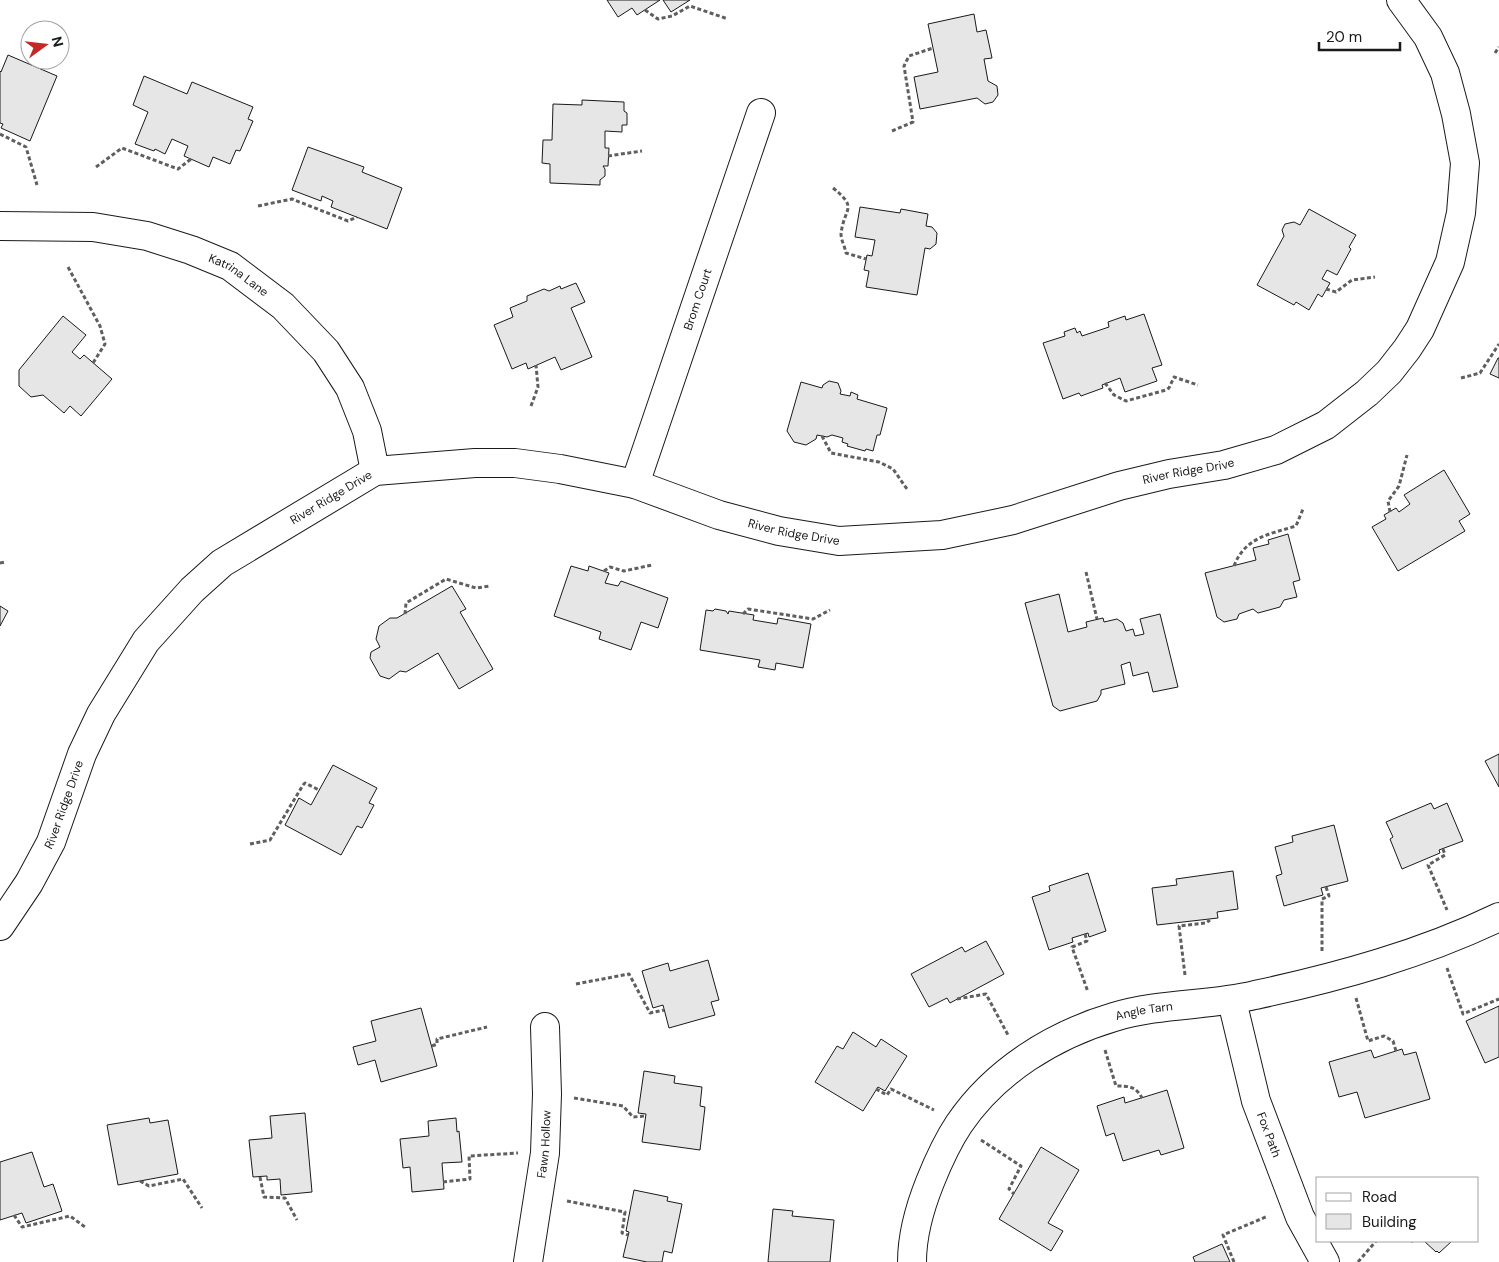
<svg xmlns="http://www.w3.org/2000/svg" width="1499" height="1262" font-family="'DM Sans',sans-serif">
<style>
.building{fill:#e6e6e6;stroke:#1a1a1a}
.lines{fill:none;stroke-linecap:round;stroke-linejoin:round}
.minor-casing{stroke:#1a1a1a;stroke-width:30}
.path{stroke:#5f5f5f;stroke-width:3;stroke-dasharray:4 2.5;stroke-linecap:butt}
.minor{stroke:#fff;stroke-width:28}
.labels{text-anchor:middle;stroke-width:4;stroke-linejoin:round;paint-order:stroke}
.street-label{font-size:12px;fill:#1a1a1a;stroke:#fff}
</style>
<rect width="100%" height="100%" fill="#fff"/>
<g class="building">
<polygon points="607,0 660,0 637,15 632,8 618,17"/>
<polygon points="663,0 690,0 671,12"/>
<polygon points="974,14 977,32 986,30 992,58 984,59 988,81 997,86 998,95 993,102 985,104 977,98 920,109 914,77 938,72 928,24"/>
<polygon points="8,55 57,76 30,141 1,128 3,124 0,123 0,71 1,72"/>
<polygon points="144,76 187,94 192,82 253,107 248,119 253,121 240,151 236,150 230,164 213,157 209,167 184,156 188,146 172,139 165,154 155,149 154,151 135,144 148,112 133,105"/>
<polygon points="582,100 624,102 624,111 627,113 627,125 622,125 622,132 605,131 605,148 609,148 608,166 603,166 605,169 605,176 600,180 600,185 550,183 550,164 542,163 543,140 552,140 553,104 582,105"/>
<polygon points="308,147 364,167 362,172 402,188 387,229 331,207 333,201 322,196 321,201 292,190"/>
<polygon points="860,207 900,213 901,209 928,214 926,226 932,227 937,233 936,244 930,249 925,248 917,295 866,287 869,271 864,270 867,255 872,256 875,240 855,237"/>
<polygon points="1309,209 1356,235 1349,247 1351,249 1337,275 1327,270 1322,279 1330,283 1322,297 1318,294 1309,310 1296,302 1294,305 1257,285 1284,236 1282,230 1285,224 1294,222 1300,225"/>
<polygon points="576,283 585,302 571,308 592,357 561,370 555,357 528,369 526,363 512,369 494,325 513,317 510,308 527,301 527,296 544,289 549,291 560,286 561,289"/>
<polygon points="1144,314 1162,365 1152,368 1157,381 1125,392 1120,378 1102,385 1103,388 1081,396 1079,393 1063,399 1043,343 1065,336 1064,332 1075,328 1077,333 1080,331 1082,336 1109,327 1108,322 1125,316 1126,320"/>
<polygon points="63,316 86,335 72,352 80,359 84,355 112,379 81,416 70,406 64,413 43,395 31,397 19,386 19,370"/>
<polygon points="1498,358 1499,358 1499,378 1490,374"/>
<polygon points="829,381 838,383 841,391 840,394 850,396 851,392 858,395 857,399 887,408 880,435 877,435 873,451 866,449 865,451 847,446 848,444 842,442 843,438 832,435 827,437 817,435 816,439 806,445 794,442 787,431 801,382 822,388 823,385"/>
<polygon points="1444,470 1470,514 1459,521 1465,531 1398,571 1372,527 1386,519 1384,515 1396,508 1399,512 1410,504 1404,495"/>
<polygon points="1288,534 1300,580 1293,582 1297,597 1284,600 1280,607 1258,613 1253,609 1239,614 1237,619 1224,622 1217,617 1205,573 1256,560 1253,548 1269,544 1268,540"/>
<polygon points="571,566 588,571 589,566 609,573 605,583 618,586 621,581 668,598 658,628 641,622 631,650 599,639 601,632 554,616"/>
<polygon points="452,586 466,609 460,612 493,669 459,689 438,653 406,672 400,671 389,679 380,676 370,658 371,652 380,647 376,639 379,626 390,618 397,618"/>
<polygon points="1059,594 1068,632 1087,627 1086,622 1103,618 1104,622 1117,619 1123,623 1126,631 1133,629 1135,636 1144,634 1140,619 1160,614 1178,687 1153,692 1148,672 1133,676 1130,662 1121,665 1125,684 1101,690 1101,694 1097,701 1060,711 1053,706 1025,603"/>
<polygon points="0,606 8,611 0,626"/>
<polygon points="715,609 726,611 728,614 729,611 754,615 753,620 777,624 778,618 811,624 803,668 776,663 775,670 758,667 760,660 700,650 706,610 713,611"/>
<polygon points="1499,754 1499,787 1485,761"/>
<polygon points="333,765 377,788 369,803 374,805 362,828 357,826 341,855 285,825 299,798 311,805"/>
<polygon points="1431,803 1434,809 1447,803 1463,841 1439,850 1440,853 1402,869 1390,839 1393,837 1386,822"/>
<polygon points="1334,825 1348,881 1321,888 1323,895 1284,906 1276,876 1282,874 1275,847 1293,842 1292,836"/>
<polygon points="1233,871 1238,909 1217,912 1218,918 1157,925 1152,888 1177,885 1176,879"/>
<polygon points="1088,873 1106,931 1089,937 1088,933 1072,938 1073,942 1049,950 1032,897 1050,891 1049,886"/>
<polygon points="986,941 1004,974 950,1003 947,998 929,1007 911,974 962,947 965,952"/>
<polygon points="708,960 719,1000 711,1002 715,1015 669,1028 663,1005 653,1008 642,971 668,963 670,971"/>
<polygon points="1499,1006 1499,1057 1485,1063 1466,1021"/>
<polygon points="421,1008 437,1066 381,1082 375,1060 358,1065 353,1047 376,1041 371,1021"/>
<polygon points="853,1032 876,1047 881,1039 907,1056 885,1091 878,1087 863,1111 815,1082 837,1046 843,1049"/>
<polygon points="1402,1049 1404,1055 1416,1052 1430,1099 1365,1118 1357,1092 1339,1097 1329,1062 1371,1050 1374,1058"/>
<polygon points="644,1071 675,1076 674,1083 702,1087 700,1106 705,1107 700,1150 642,1142 646,1114 638,1113"/>
<polygon points="1167,1090 1184,1148 1161,1155 1159,1150 1123,1161 1114,1133 1106,1136 1097,1106 1124,1097 1125,1103"/>
<polygon points="305,1113 312,1192 281,1195 280,1179 267,1180 267,1176 253,1177 249,1140 272,1138 270,1116"/>
<polygon points="149,1118 150,1123 168,1120 178,1174 118,1185 107,1125"/>
<polygon points="456,1118 457,1132 459,1131 462,1162 442,1163 444,1189 412,1192 410,1167 403,1168 400,1139 429,1136 428,1121"/>
<polygon points="1041,1147 1079,1170 1048,1223 1063,1231 1051,1251 999,1219"/>
<polygon points="32,1152 44,1187 53,1184 62,1211 26,1223 22,1213 0,1220 0,1162"/>
<polygon points="634,1190 668,1197 667,1201 682,1204 672,1253 664,1251 662,1262 647,1262 623,1257 629,1232 626,1231"/>
<polygon points="773,1209 793,1211 792,1216 834,1220 830,1262 768,1262"/>
<polygon points="1424,1241 1452,1241 1439,1253 1437,1251 1436,1252"/>
<polygon points="1222,1244 1230,1262 1195,1262 1193,1257"/>
</g>
<g class="lines">
<g class="minor-casing">
<g id="minor">
<path id="s1" d="M0,226L93,227L147,236L191,250L230,266L283,306L326,351L350,388L367,431L375,471"/>
<path id="s2" d="M635,484L761,113"/>
<path id="s3" d="M0,926L29,883L51,842L82,754L101,714L146,641L192,590L222,563L375,471L475,463H515L560,469L635,484L719,515L779,531L839,541L942,535L1013,520L1119,486L1169,474L1224,465L1276,450L1326,425L1367,393L1389,372L1407,349L1420,329L1450,262L1461,213L1465,163L1456,114L1445,73L1428,37L1401,0"/>
<path id="s4" d="M1232,1001L1256,1101L1300,1217L1325,1262"/>
<path id="s5" d="M528,1262L545,1153L547,1094L545,1027"/>
<path id="s6" d="M912,1262C912,1235 920,1207 930,1182C938,1162 947,1142 959,1124C995,1071 1053,1035 1114,1017C1160,1003 1209,1006 1255,995C1339,977 1422,954 1499,917"/>
</g>
</g>
<g class="path">
<polyline points="645,10 658,19 672,16 690,6 728,19"/>
<polyline points="1495,53 1499,47"/>
<polyline points="892,131 913,122 904,66 909,56 933,48"/>
<polyline points="0,134 26,147 37,185"/>
<polyline points="608,156 642,151"/>
<polyline points="96,167 122,148 178,169 191,159"/>
<path d="M833,188C859,209 844,207 841,234C841,240 845,247 846,253L866,259"/>
<polyline points="258,206 292,199 348,221 357,217"/>
<polyline points="68,267 100,326 105,344 93,363"/>
<polyline points="1326,289 1336,292 1352,280 1375,277"/>
<polyline points="1461,378 1480,373 1499,344"/>
<polyline points="1105,383 1114,395 1126,401 1166,390 1169,388 1174,377 1198,385"/>
<polyline points="531,406 538,387 536,365"/>
<polyline points="822,436 831,453 879,462 893,469 907,489"/>
<polyline points="1390,512 1388,501 1399,486 1407,455"/>
<polyline points="0,563 5,562"/>
<path d="M1234,566C1245,537 1270,534 1296,526L1303,509"/>
<polyline points="604,571 610,567 624,571 652,565"/>
<polyline points="1086,572 1097,619"/>
<polyline points="405,614 406,603 446,579 476,588 490,586"/>
<polyline points="743,614 748,609 813,619 830,610"/>
<polyline points="250,844 270,840 303,785 305,783 319,790"/>
<polyline points="1443,849 1445,855 1428,865 1447,910"/>
<polyline points="1085,934 1087,941 1072,947 1088,992"/>
<polyline points="1322,951 1322,899 1329,896 1326,887"/>
<polyline points="1447,968 1463,1014 1499,999"/>
<polyline points="1185,975 1179,926 1206,923 1210,920"/>
<polyline points="576,984 629,974 650,1013 664,1010"/>
<polyline points="1356,998 1368,1041 1384,1036 1393,1041 1396,1051"/>
<polyline points="957,999 986,994 1008,1035"/>
<polyline points="432,1046 437,1044 437,1039 487,1027"/>
<path d="M1105,1050L1116,1086C1128,1086 1136,1086 1142,1098"/>
<polyline points="876,1089 887,1095 891,1089 934,1110"/>
<polyline points="574,1098 623,1106 633,1117 645,1116"/>
<polyline points="981,1140 1021,1166 1009,1189 1014,1194"/>
<polyline points="260,1177 264,1197 285,1198 297,1220"/>
<polyline points="140,1181 149,1186 183,1179 202,1208"/>
<polyline points="443,1182 470,1179 469,1156 518,1153"/>
<polyline points="567,1201 625,1212 622,1233 628,1235"/>
<polyline points="14,1215 22,1227 70,1216 85,1227"/>
<polyline points="1411,1241 1413,1241"/>
<polyline points="1234,1262 1223,1235 1268,1216"/>
<polyline points="1358,1262 1376,1241"/>
</g>
<use href="#minor" class="minor"/>
</g>
<g class="labels">
<g class="street-label">
<text dy="4" stroke="none"><textPath href="#s1" startOffset="248">Katrina Lane</textPath></text>
<text dy="4" stroke="none"><textPath href="#s2" startOffset="195">Brom Court</textPath></text>
<text dy="4" stroke="none"><textPath href="#s3" startOffset="1442">River Ridge Drive</textPath></text>
<text dy="4" stroke="none"><textPath href="#s3" startOffset="558">River Ridge Drive</textPath></text>
<text dy="4" stroke="none"><textPath href="#s3" startOffset="1038">River Ridge Drive</textPath></text>
<text dy="4" stroke="none"><textPath href="#s3" startOffset="138">River Ridge Drive</textPath></text>
<text dy="4" stroke="none"><textPath href="#s6" startOffset="370">Angle Tarn</textPath></text>
<text dy="4" stroke="none"><textPath href="#s4" startOffset="139">Fox Path</textPath></text>
<text dy="4" stroke="none"><textPath href="#s5" startOffset="119">Fawn Hollow</textPath></text>
</g>
</g>
<rect x="1316" y="1177" width="162" height="65" fill="#ffffff" stroke="#a3a3a3"/>
<rect x="1326" y="1193" width="25" height="8" fill="#ffffff" stroke="#a3a3a3"/>
<text x="1362" y="1202" font-size="15" fill="#1a1a1a">Road</text>
<rect x="1326" y="1214" width="25" height="15" fill="#e6e6e6" stroke="#a3a3a3"/>
<text x="1362" y="1227" font-size="15" fill="#1a1a1a">Building</text>
<g transform="translate(45 45) rotate(75)"><circle r="24" fill="#ffffff" stroke="#a3a3a3"/>
<path d="M0-4L9 19L0 12L-9 19Z" fill="#c62828"/>
<text y="-8" font-size="14" font-weight="bold" text-anchor="middle" fill="#1a1a1a">N</text>
</g>
<path d="M1319 42v8h81v-8" fill="none" stroke="#1a1a1a" stroke-width="2.5"/>
<text x="1326" y="42" font-size="15" fill="#1a1a1a" stroke="#ffffff" stroke-width="4" paint-order="stroke">20 m</text>
</svg>
